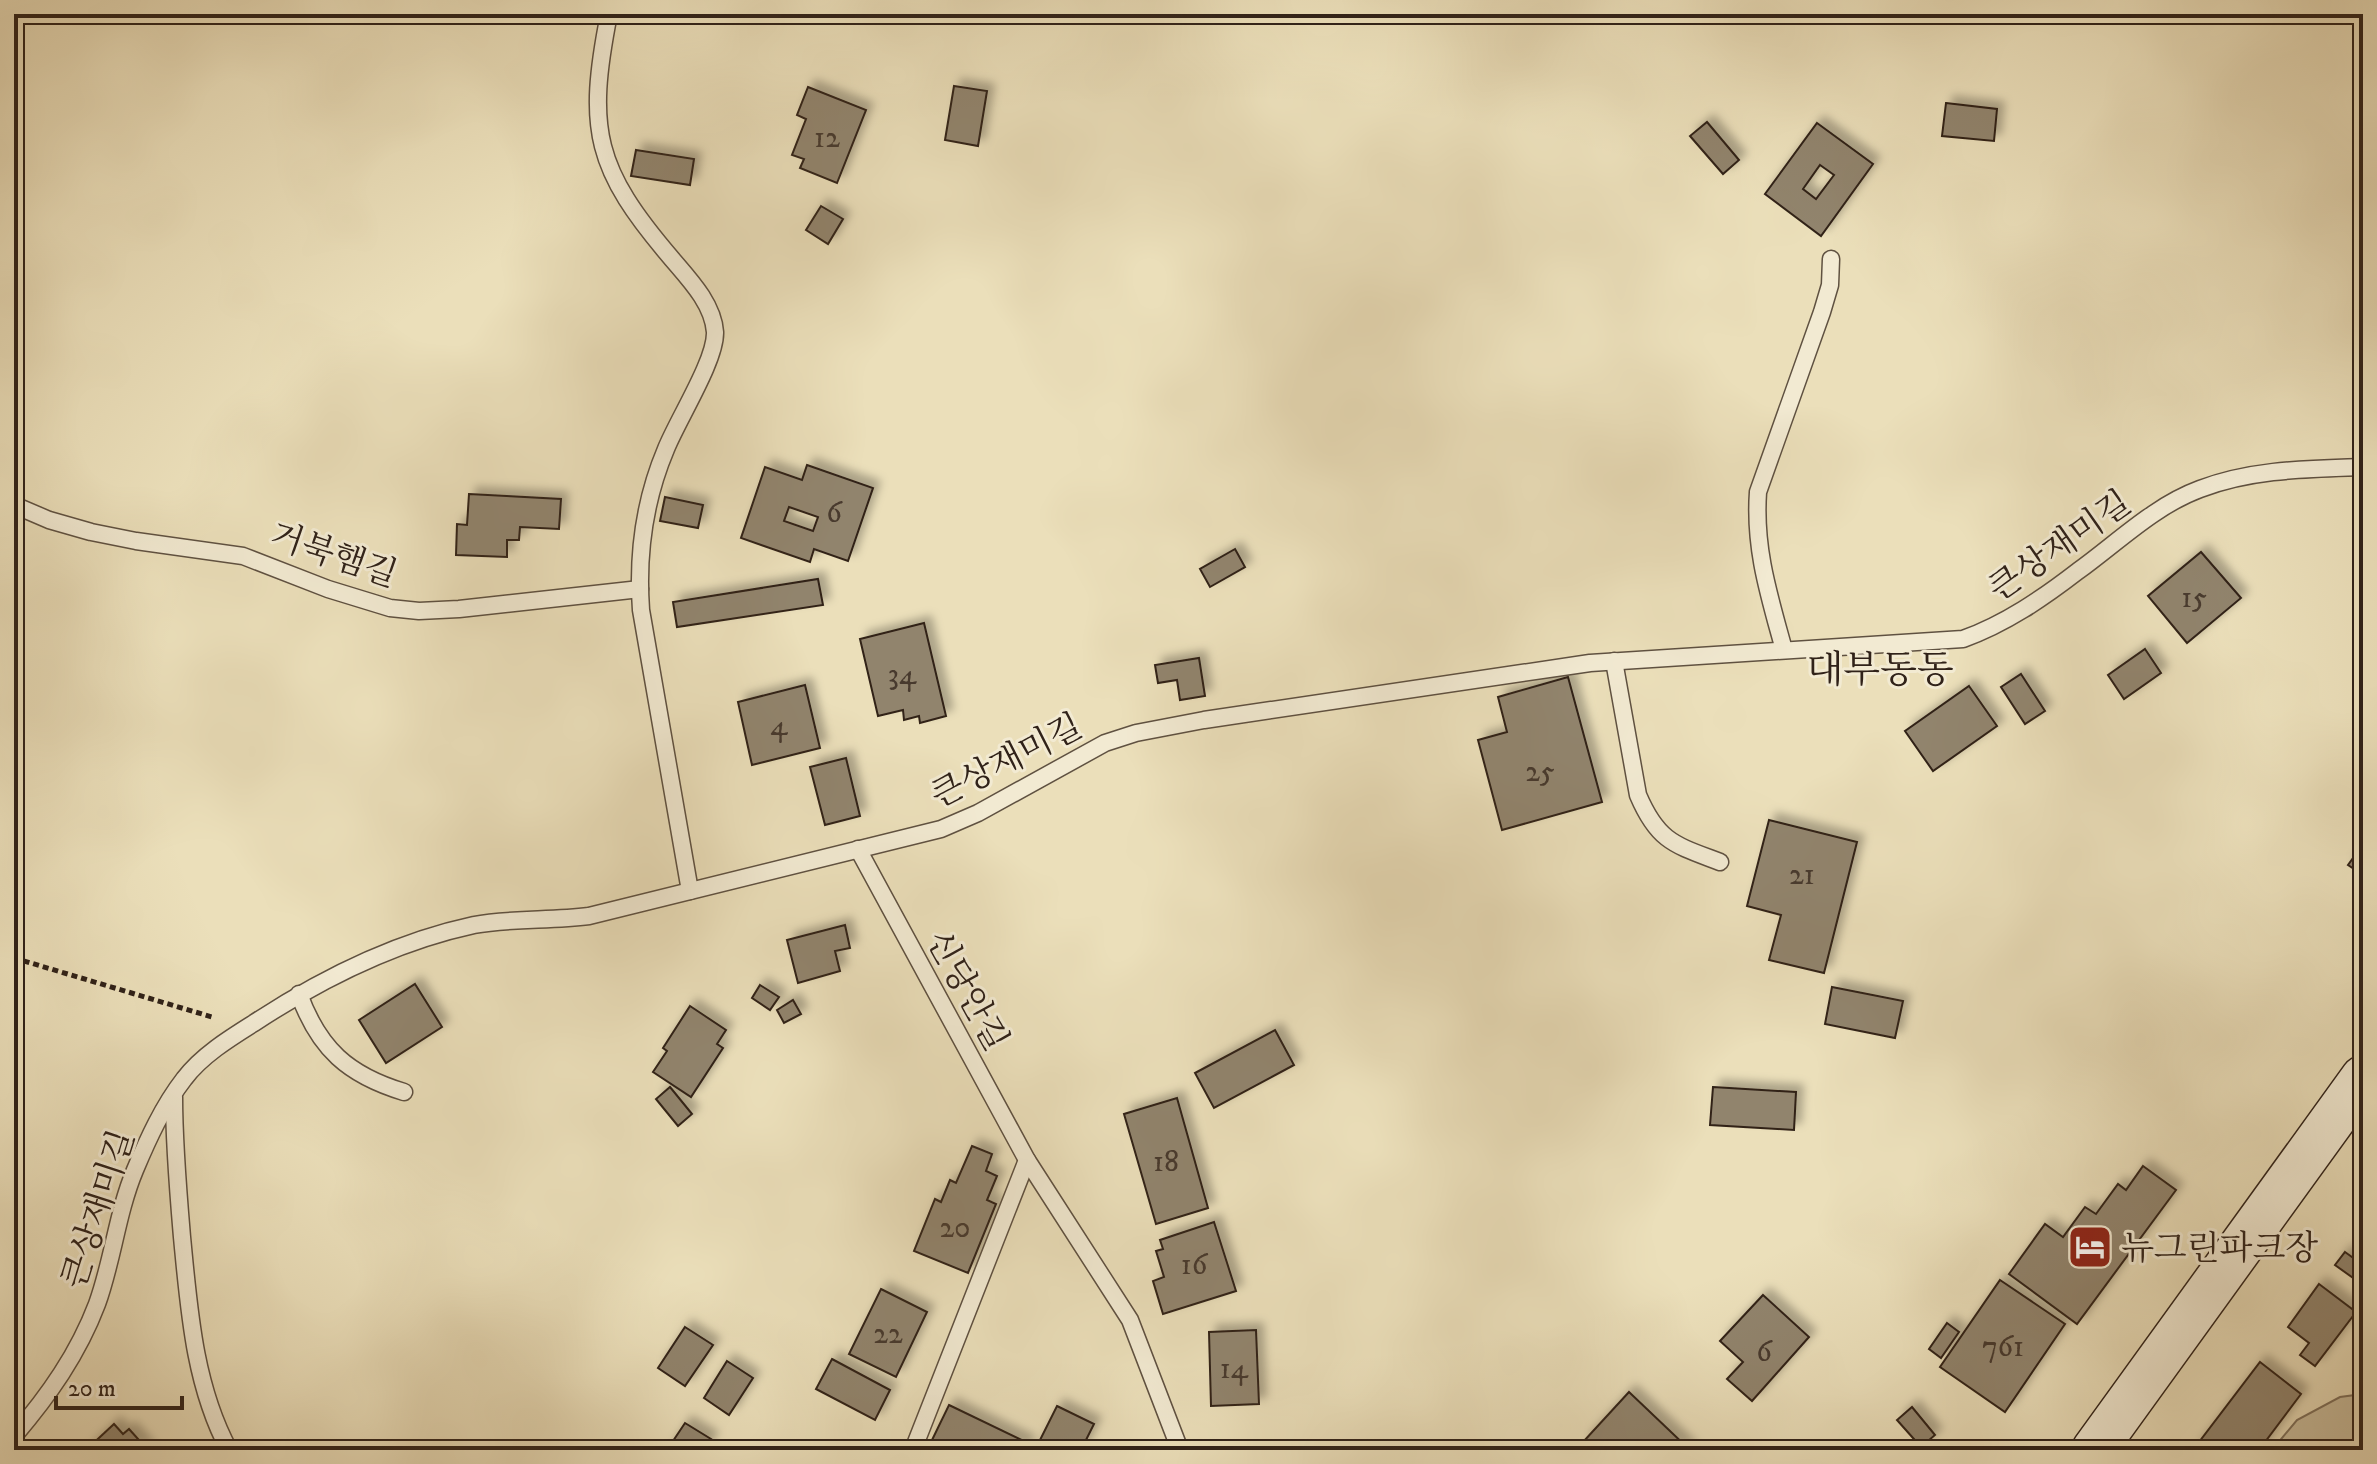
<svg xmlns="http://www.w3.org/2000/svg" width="2377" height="1464" font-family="'IM FELL DW Pica','Noto Serif KR',serif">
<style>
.green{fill:#cbbf9f;stroke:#7e705c;stroke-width:2}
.building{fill:#91846d;stroke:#302219;stroke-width:2;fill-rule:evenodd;filter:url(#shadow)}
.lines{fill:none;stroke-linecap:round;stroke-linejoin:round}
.service-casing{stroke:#5f5141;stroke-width:19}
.secondary-casing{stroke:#302219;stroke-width:47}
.path{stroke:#302219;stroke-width:5;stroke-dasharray:6 4;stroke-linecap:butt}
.service{stroke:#f2ead2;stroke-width:16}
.secondary{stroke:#f2ead2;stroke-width:44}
.labels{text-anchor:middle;stroke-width:6;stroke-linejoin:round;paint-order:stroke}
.number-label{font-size:30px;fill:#483a2e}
.street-label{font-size:34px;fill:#302219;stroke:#f2ead2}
.poi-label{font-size:34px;fill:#302219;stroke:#f2ead2;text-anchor:start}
.quarter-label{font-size:38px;fill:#302219;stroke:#f2ead2}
</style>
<defs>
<filter id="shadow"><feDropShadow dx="7" dy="-7" stdDeviation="4" flood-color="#0004"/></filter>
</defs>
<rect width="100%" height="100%" fill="#ebdfba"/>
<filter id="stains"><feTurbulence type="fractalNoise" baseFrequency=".0025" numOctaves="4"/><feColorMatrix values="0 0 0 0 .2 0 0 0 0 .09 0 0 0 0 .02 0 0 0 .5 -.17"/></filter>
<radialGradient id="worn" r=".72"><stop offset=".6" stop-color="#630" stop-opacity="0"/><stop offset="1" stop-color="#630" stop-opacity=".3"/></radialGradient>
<polygon class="green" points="2363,1394 2363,1450 2272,1450 2297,1420 2340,1397"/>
<g class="building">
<polygon points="954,86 987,91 978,146 945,140"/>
<polygon points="808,87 866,110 837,183 800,168 804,159 792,155 806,119 797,115"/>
<polygon points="1946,103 1997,109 1994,141 1942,136"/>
<polygon points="1707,122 1739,160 1723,174 1690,136"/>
<path d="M1817,123L1873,164L1821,236L1765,194ZM1820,165L1834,175L1816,199L1803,189Z"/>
<polygon points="636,150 694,159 690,185 631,176"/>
<polygon points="821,206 843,219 828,244 806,230"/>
<path d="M807,465L873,488L848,561L814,549L810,562L741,538L765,467L802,480ZM789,507L818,517L813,531L784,521Z"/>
<polygon points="469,494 561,499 559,529 520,527 519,540 507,540 507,557 456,555 457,524 467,525"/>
<polygon points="665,497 703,505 698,528 660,521"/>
<polygon points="1235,549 1245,567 1210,587 1200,569"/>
<polygon points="2201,552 2241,598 2187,643 2148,596"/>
<polygon points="818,579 823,605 677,627 673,602"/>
<polygon points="924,623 946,716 920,723 919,716 904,720 903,710 878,716 860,639"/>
<polygon points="2145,649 2161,673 2124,699 2108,675"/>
<polygon points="1199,658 1205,696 1180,700 1177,680 1158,683 1155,665"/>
<polygon points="2021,674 2045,711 2025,724 2001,687"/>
<polygon points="1568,677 1602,802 1502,830 1478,740 1507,732 1498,697"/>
<polygon points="805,685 820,748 752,765 738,702"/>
<polygon points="1969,686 1997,726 1933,771 1905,731"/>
<polygon points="846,758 860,816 825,825 810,767"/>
<polygon points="1769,820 1857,842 1824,973 1769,960 1781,915 1747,906"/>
<polygon points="2358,851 2363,854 2363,875 2348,865"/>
<polygon points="845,925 850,948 835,951 840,971 798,983 787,940"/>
<polygon points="415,984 442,1027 386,1063 359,1020"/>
<polygon points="760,985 779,997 770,1010 752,998"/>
<polygon points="1832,987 1903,1001 1895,1038 1825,1024"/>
<polygon points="793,1000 801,1014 784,1023 777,1010"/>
<polygon points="690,1006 726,1030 717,1044 723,1048 691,1097 653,1072 667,1051 663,1048"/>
<polygon points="1275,1030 1294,1065 1214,1108 1195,1073"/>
<polygon points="670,1087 692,1114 678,1126 656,1099"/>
<polygon points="1713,1087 1796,1092 1794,1130 1710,1125"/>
<polygon points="1177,1098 1208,1208 1156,1224 1124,1114"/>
<polygon points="972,1146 992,1154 986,1171 997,1176 987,1200 996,1204 968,1273 914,1251 935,1199 941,1202 950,1180 956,1183"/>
<polygon points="2143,1166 2176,1190 2077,1324 2009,1274 2045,1224 2063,1237 2085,1207 2096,1214 2118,1184 2126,1190"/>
<polygon points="1214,1222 1236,1291 1163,1314 1153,1281 1164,1277 1156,1251 1163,1249 1160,1240"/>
<polygon points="2345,1252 2363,1265 2363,1285 2335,1265"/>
<polygon points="2000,1280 2065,1324 2005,1412 1940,1367"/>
<polygon points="2319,1284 2356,1312 2315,1366 2300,1355 2309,1343 2288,1327"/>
<polygon points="881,1289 927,1312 896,1377 849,1354"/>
<polygon points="1763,1295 1809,1337 1752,1401 1727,1379 1743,1362 1720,1341"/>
<polygon points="1947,1323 1959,1332 1941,1358 1929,1349"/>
<polygon points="685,1327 713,1345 685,1386 658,1368"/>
<polygon points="1256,1330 1259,1404 1211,1406 1209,1332"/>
<polygon points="832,1359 890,1390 875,1420 816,1389"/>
<polygon points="727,1361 753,1378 729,1415 704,1398"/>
<polygon points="2260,1362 2301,1394 2259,1450 2193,1450"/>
<polygon points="1629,1392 1690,1450 1591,1450 1583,1442"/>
<polygon points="949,1405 1028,1443 1025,1450 954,1450 932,1440"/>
<polygon points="1057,1406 1094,1424 1081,1450 1035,1450"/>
<polygon points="1912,1407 1935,1435 1921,1447 1897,1420"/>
<polygon points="685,1423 711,1439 703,1450 667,1450"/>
<polygon points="114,1424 123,1434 129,1429 148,1450 86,1450"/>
</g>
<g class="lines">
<g class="service-casing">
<g id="service">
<path d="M609,14C586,130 595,169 672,259C690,280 713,304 715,332C716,360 678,419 666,449C644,501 637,554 641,610L690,891"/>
<polyline points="14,505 49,520 91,532 136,541 243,556 328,589 390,608 419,611 459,609 640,589"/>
<path d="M1784,650C1769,595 1754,549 1758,492L1822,312L1830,285L1831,259"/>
<path d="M1614,661L1638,795C1658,842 1675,845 1720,862"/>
<polyline points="858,849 1027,1160 1130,1320 1180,1450"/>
<path d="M299,994C319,1049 348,1075 404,1092"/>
<path d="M174,1097C174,1144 178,1190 182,1237C189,1309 194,1385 229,1450"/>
<path d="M14,1436C49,1395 78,1354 97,1304C113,1260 117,1213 135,1170C148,1139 163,1106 184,1079C201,1056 230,1038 254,1023C321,979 395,942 474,925C512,918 551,921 589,916L941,829L978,813L1105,743L1136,733L1204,720L1590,663L1963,639C2005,624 2043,598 2078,571C2117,543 2154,506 2200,489C2252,469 2308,469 2363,467"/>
<polyline points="913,1450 1027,1160"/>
</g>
</g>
<g class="secondary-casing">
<polyline id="secondary" points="2094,1450 2363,1078"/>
</g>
<polyline class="path" points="14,958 212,1017"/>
<use href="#service" class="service"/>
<use href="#secondary" class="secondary"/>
</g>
<defs>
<g id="hotel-square" transform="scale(2.3)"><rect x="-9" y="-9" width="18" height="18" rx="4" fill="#8f2418" stroke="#f2ead2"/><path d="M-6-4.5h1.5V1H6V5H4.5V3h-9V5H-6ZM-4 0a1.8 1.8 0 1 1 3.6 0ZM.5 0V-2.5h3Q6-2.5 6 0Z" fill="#fff"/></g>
</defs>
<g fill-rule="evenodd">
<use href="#hotel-square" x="2090" y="1247"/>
</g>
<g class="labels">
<g class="number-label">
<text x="827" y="147">12</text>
<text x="834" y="522">6</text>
<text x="2194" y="607">15</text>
<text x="902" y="684">34</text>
<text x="779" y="735">4</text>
<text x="1540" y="781">25</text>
<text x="1802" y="884">21</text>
<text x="1166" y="1171">18</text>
<text x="955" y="1237">20</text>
<text x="1194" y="1274">16</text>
<text x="888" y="1343">22</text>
<text x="2003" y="1356">761</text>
<text x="1764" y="1361">6</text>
<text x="1234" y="1378">14</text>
</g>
<g class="street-label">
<text transform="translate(2059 545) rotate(-35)" y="12">큰상재미길</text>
<text transform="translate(334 554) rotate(19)" y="12">거북햄길</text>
<text transform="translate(1006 760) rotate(-27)" y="12">큰상재미길</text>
<text transform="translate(968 990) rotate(61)" y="12">신당안길</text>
<text transform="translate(97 1209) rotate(-72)" y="12">큰상재미길</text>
</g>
<g class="poi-label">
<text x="2121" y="1259">뉴그린파크장</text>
</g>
<g class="quarter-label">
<text x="1880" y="682">대부동동</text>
</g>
</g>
<rect width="2377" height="1464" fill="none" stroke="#ebdfba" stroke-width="48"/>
<rect x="16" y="16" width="2345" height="1432" fill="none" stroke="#302219" stroke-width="4"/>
<rect x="24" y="24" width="2329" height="1416" fill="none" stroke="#302219" stroke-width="2"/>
<path d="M56 1396v12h126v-12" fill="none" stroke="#302219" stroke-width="4"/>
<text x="68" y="1396" font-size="24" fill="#302219" stroke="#f2ead2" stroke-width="6" paint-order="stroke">20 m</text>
<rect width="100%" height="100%" filter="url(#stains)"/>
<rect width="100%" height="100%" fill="url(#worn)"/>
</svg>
